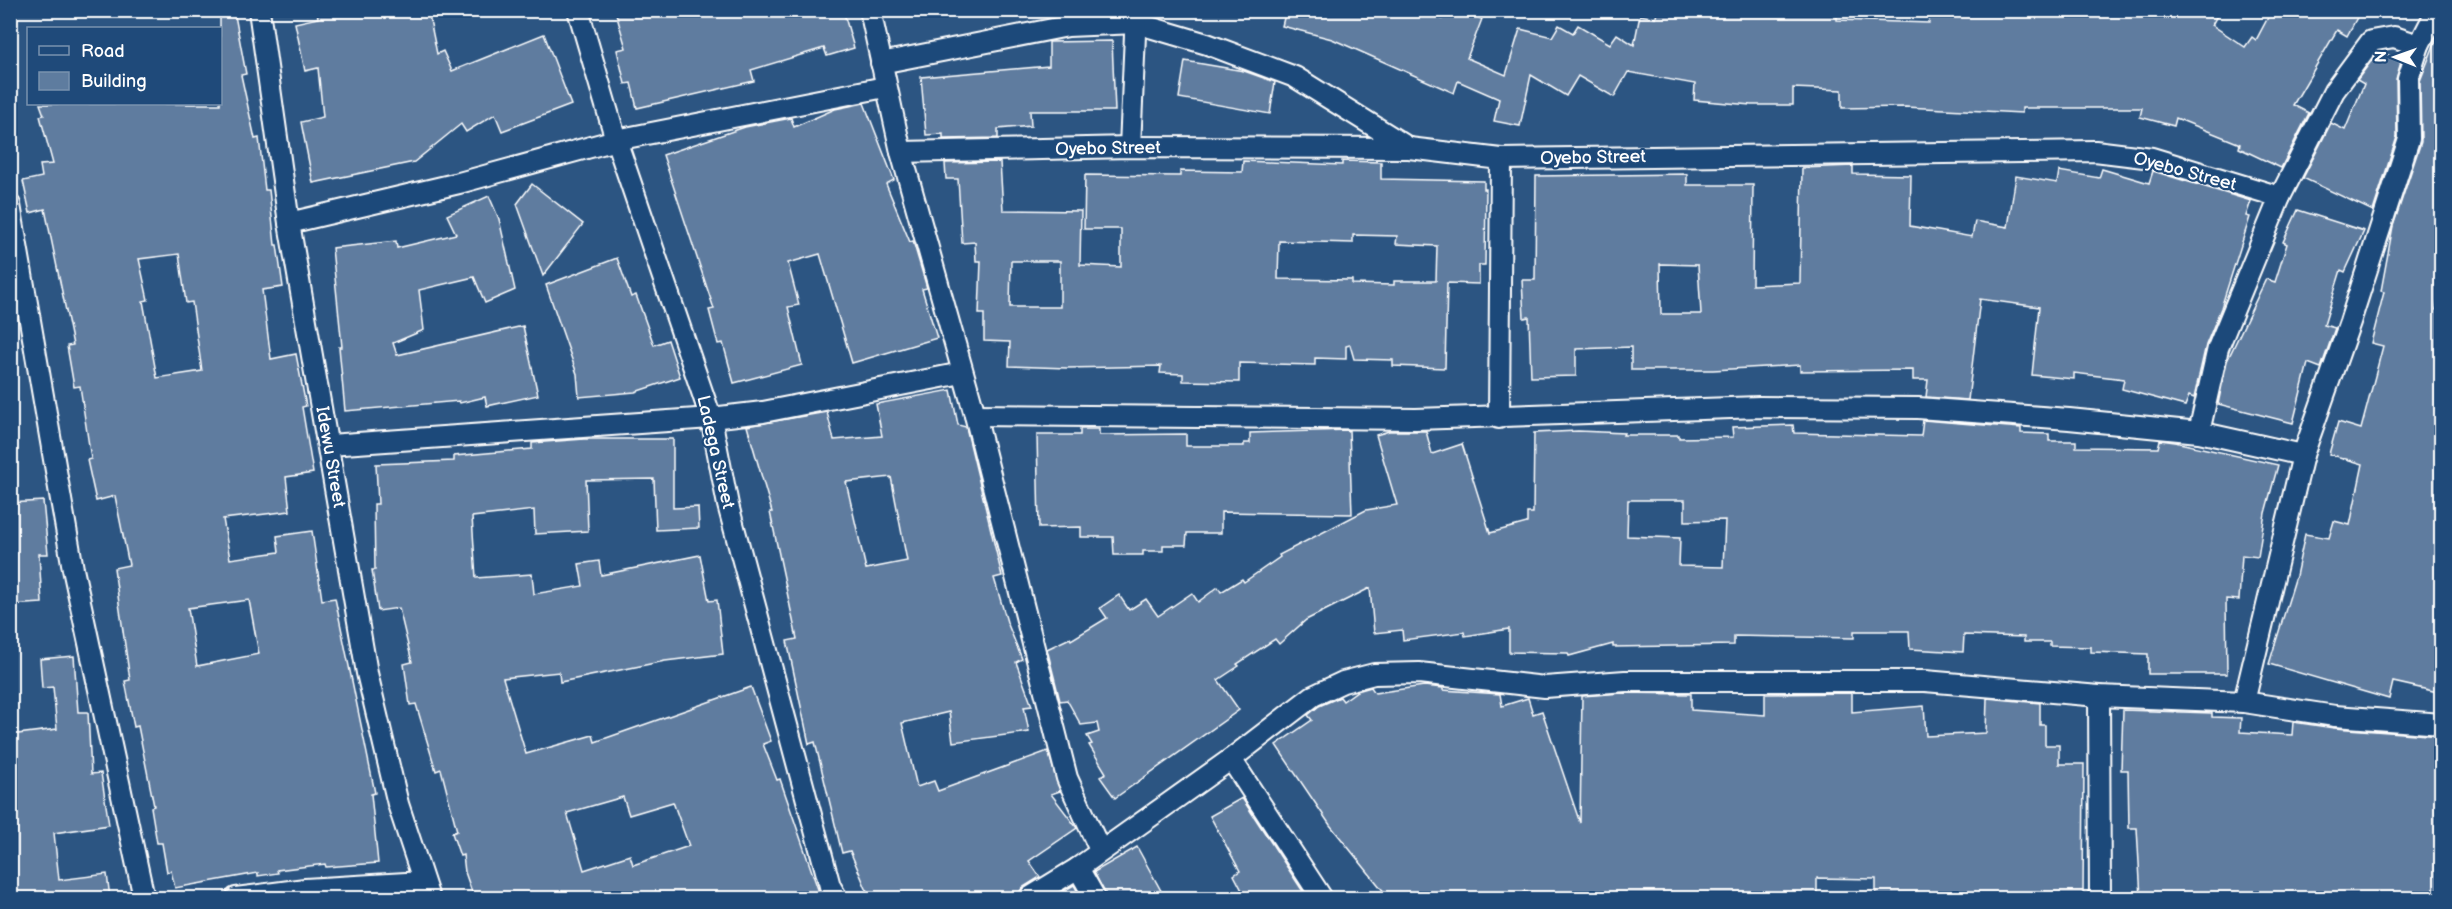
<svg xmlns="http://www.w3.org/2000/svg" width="2452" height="909" font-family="'Balsamiq Sans',sans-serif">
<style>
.building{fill:#5e7c9f;stroke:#fff;stroke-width:1.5;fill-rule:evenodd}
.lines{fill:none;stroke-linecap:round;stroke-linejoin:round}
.minor-casing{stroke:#fff;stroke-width:24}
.minor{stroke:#1f4a7a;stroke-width:20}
.labels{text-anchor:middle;stroke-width:4.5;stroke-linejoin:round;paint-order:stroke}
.street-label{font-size:18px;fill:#fff;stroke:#1f4a7a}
</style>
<rect width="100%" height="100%" fill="#2c5582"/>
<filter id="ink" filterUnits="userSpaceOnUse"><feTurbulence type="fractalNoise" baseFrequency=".0167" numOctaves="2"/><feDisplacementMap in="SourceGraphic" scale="12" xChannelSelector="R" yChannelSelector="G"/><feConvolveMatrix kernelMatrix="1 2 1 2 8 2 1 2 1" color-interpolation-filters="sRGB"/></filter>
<g filter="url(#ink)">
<g class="building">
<path d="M220,10H234L246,74L241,75L255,139L259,138L265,190H269L275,245H277L283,287L262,290L271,359L296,354L306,406L302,407L313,473L286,477L290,511L223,519L230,559L279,552L277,536L312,531L322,600L335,598L375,793L371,794L378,863L326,867L325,864L277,870L278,873L258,876V873L175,888L171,871L167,872L162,843H157L151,807L154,806L138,726L134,727L125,681L130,680L114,568L129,565L115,496L96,501L87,460L91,459L80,386L74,387L67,346L73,345L45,209L30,213L23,181L42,177L40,165L53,164L40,116L44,115L40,104H220ZM179,254L186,303L192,302L202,371L157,378L143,301L148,300L139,259ZM249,600L259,654L197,666L188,608Z"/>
<polygon points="317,10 428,10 437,54 443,51 452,71 544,34 571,105 502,131 495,114 466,132 461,124 414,162 313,183 301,122 323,117 318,68 305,71 295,23 318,18"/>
<polygon points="615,10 843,10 854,48 827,56 824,48 751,70 754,81 637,108 631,83 625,84 617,50 626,48"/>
<polygon points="1286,10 1424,10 1442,19 1445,10 1461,10 1482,19 1467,58 1506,75 1520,29 1552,37 1559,25 1573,33 1578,25 1610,44 1617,34 1634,45 1640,15 1656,18 1657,10 1837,10 1837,20 1929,23 1930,10 2112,14 2112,10 2220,10 2212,25 2245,47 2252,37 2256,40 2272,10 2361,10 2347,36 2337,30 2293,105 2309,113 2281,168 2239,148 2240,144 2176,118 2174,126 2140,117 2142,108 2022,108 2022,113 1905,107 1842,108 1842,90 1793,88 1793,105 1751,105 1694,100 1695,84 1628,72 1614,97 1578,76 1566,96 1531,75 1520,126 1494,121 1499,99 1458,81 1454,93 1332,39 1282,26"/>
<polygon points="2438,35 2442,35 2442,280 2436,310 2442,311 2442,693 2393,682 2389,699 2269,664 2296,576 2305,534 2329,538 2334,521 2350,525 2363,464 2329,454 2338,422 2361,429 2383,346 2371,343 2384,292 2381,291 2393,226 2421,142 2420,81"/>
<polygon points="1112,41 1115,111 1030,111 1031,126 998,129 998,138 943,139 943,134 926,135 921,77 1049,66 1049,42"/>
<polygon points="2381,51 2401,62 2396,79 2397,137 2373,211 2303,178 2331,123 2345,130 2364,84 2357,80 2378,52"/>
<polygon points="1185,61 1244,71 1275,82 1270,114 1179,98"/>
<polygon points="864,103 894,180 886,184 910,242 913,241 927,288 922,289 937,338 852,363 820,254 788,263 799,305 788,307 802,365 734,383 723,343 718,344 709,310 714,309 663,155 745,127 791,118 794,127 835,109"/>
<path d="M1243,161L1342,165V161L1381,162V179L1484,181V189H1486L1485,265H1479V284L1447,283L1445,368L1393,366V360L1354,359L1350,345L1346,346V359L1315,358V365L1239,363V382L1183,381V374L1160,373L1161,366L1067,368L1009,366L1010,342L984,341V314H979L981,261H976L975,242L962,243L958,179H946L945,163L1000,162L1003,210L1081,211L1080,265L1121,267V229H1084L1085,175L1180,176V171L1242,172ZM1353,235L1397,236L1396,244L1437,246L1436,281H1394V285L1352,284V280L1278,279L1279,241L1353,243ZM1011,261H1060V307H1010Z"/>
<path d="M1853,166V174L1911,175L1910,226L1972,237L1975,221L2008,227L2016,176L2057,183L2059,171L2099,178L2102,169L2149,183L2153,171L2251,201L2246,216L2250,217L2221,308L2206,345L2194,398L2189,396L2185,406L2122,389L2124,379L2074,373V379L2032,375L2039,307L1980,299L1968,400L1926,397L1928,380H1913V370L1800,371V365L1713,370H1631V347L1576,349V376L1531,377L1529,317L1524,318L1522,280H1535L1536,176L1687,174V185H1753L1752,285L1800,283L1802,168ZM1660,264L1698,265L1701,314H1661Z"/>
<polygon points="532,184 583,224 543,276 517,204"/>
<polygon points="489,196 499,219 515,290 485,303 474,277 419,290 424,330 393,343 397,355 523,326 538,395 487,406 485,397 460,403 459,401 345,411 339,347 342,347 332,248 396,241 397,248 456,234 447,215"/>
<polygon points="2298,210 2364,231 2345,272 2341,270 2324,325 2335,328 2321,368 2308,363 2293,423 2218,404 2227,361 2266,279 2275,282 2287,244 2283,242"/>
<polygon points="617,258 631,297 636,295 654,345 668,340 680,377 635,392 579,397 577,374 546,285"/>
<path d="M951,390L958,425L966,427L1002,576L994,578L1007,622L1022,659L1016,662L1032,706L1024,707L1029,732L953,742L949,712L902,723L917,787L934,781L938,791L1048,751L1060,791L1051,794L1077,828L1029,861L1040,877L1022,888L1017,898H870L850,851L842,853L815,742L809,744L787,641L797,639L770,512H772L747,426L827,412L834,440L882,436L876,404ZM891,477L907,561L866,569L846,482Z"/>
<path d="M1923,420L2021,428V433L2049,434V441H2076V447L2158,448L2160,440L2175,442L2278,465L2265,513L2258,557L2242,555L2239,600L2226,599L2227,674H2148V654L2091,652V647L2050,646V642H2024V637L1964,635L1963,652L1910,649L1909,631H1854V638L1734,636V645L1613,647V644L1569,656L1568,653L1509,652V629L1465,636L1464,632L1403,640L1402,630L1374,633L1370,588L1306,620L1279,644L1275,639L1237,664L1239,666L1218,680L1239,710L1115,798L1100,777L1106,773L1089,745L1092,744L1087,736L1099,732L1097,723L1081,725L1067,700L1060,701L1047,649L1070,638L1071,640L1107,618L1100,608L1119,595L1129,610L1146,599L1158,616L1192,593L1198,602L1218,587L1221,592L1242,579L1244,582L1280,557L1279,555L1366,510L1397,505L1376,435L1389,431H1426L1432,454L1462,444L1490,533L1527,523V513H1533L1534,433L1578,431L1624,433L1623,435H1679V438L1733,437L1732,427L1793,425L1794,433L1921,436ZM1628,500H1685V521L1725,520L1723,567L1679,566L1680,538L1627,536Z"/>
<polygon points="1080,429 1099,429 1099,435 1186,434 1186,446 1244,446 1244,443 1250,443 1250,433 1349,430 1352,514 1221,512 1221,533 1187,533 1186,545 1163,545 1163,551 1143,551 1143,555 1114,555 1113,537 1081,537 1081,527 1039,528 1037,435 1080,435"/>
<path d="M584,439H673V508L698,507L699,528L656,530L654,479L586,480L588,531L535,534L534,510L472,517L476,578L532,574L534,594L583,586L579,564L599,561L601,575L700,555L709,601L717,600L723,654L665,661L560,682L559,672L503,678L526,754L593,735L595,742L751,687L771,741L763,744L777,780L780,779L821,898H474L465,872L463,855L460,856L452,833L457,831L441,769L436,771L416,704L410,705L404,664L412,662L399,608L378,611L372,570H375L374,504H378L376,464L454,461V456L532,449V443ZM623,797L629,815L673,802L689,846L633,865L630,855L584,870L567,813Z"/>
<polygon points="43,501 48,554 39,554 42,603 10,605 10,503"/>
<polygon points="74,656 78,712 88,712 91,774 101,773 109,825 54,833 59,880 107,874 110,898 16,898 13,874 10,874 10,735 57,729 53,687 42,688 40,659"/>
<polygon points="1424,686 1443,688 1443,690 1500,694 1502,706 1528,698 1533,714 1542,711 1580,823 1582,696 1622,693 1691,694 1691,710 1765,715 1765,694 1852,693 1852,712 1924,706 1926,736 1986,733 1987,698 2040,703 2040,725 2045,725 2045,745 2059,745 2059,764 2084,764 2083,895 1996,893 1996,898 1876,898 1876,879 1817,878 1817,898 1579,897 1579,892 1524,892 1524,898 1389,898 1330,825 1276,745 1312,720 1308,715 1319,706 1340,697 1343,701 1357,691 1371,687 1375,693"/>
<polygon points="2123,710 2212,713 2212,717 2241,718 2240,732 2292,735 2293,722 2334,728 2442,736 2442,898 2141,898 2137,828 2129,828 2128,770 2121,770"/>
<polygon points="1242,798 1306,896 1307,898 1246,898 1234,875 1240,871 1210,816"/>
<polygon points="1137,847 1165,898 1107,898 1094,872"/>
<polygon points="1074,885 1081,898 1051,898"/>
</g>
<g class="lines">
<g class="minor-casing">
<g id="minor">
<polyline points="259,10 289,223 367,673 398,804 429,898"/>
<polyline points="578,10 616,140 711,418 728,505 830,886 837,898"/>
<polyline points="870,10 901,152 975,415 1067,778 1100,850"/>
<polyline points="881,63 1068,26 1136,23 1207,44 1295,77 1409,148"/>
<polyline points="1130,147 1136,12"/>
<polyline points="901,152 1130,147 1409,148 1501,159 2095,151 2152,158 2280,197"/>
<polyline points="10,205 73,569 144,898"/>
<polyline points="289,223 459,183 616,140 885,87"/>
<polyline points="975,415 1416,419 1759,407 1918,408 2069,419 2199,432 2303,455"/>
<polyline points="1499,418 1501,159"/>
<polyline points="2199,432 2218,348 2280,197 2334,91 2371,41 2394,37 2419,45"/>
<polyline points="329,445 711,418 763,412 962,373"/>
<polyline points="2099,696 2100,898"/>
<polyline points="2244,702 2303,455 2350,322 2409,139 2408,79 2419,45 2437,10"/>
<polyline points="1231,759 1322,898"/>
<polyline points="1078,868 1095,898"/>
<polyline points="236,898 305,889 423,882"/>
<polyline points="1029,898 1078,868 1231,759 1313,696 1343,682 1374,674 1419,673 1545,687 1625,681 1925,681 2099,696 2244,702 2335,716 2442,724"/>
</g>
</g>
<use href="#minor" class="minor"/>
</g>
</g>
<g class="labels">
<g class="street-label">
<text transform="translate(1108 148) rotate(-1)" y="6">Oyebo Street</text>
<text transform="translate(1593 157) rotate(-1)" y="6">Oyebo Street</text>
<text transform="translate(2185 171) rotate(15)" y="6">Oyebo Street</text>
<text transform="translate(716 452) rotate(77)" y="6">Ladega Street</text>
<text transform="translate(331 457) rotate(80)" y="6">Idewu Street</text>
</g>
</g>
<rect width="2452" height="909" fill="none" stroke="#1f4a7a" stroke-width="36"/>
<rect x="18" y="18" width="2416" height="873" fill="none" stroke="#fff" stroke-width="2" filter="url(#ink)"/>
<rect x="27" y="27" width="195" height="78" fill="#1f4a7a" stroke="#7992af" stroke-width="1.5"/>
<rect x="39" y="46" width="30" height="9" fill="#1f4a7a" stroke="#7992af" stroke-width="1.5"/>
<text x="81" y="57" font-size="18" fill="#ffffff">Road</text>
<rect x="39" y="72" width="30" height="18" fill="#5e7c9f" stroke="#7992af" stroke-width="1.5"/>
<text x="81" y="87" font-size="18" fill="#ffffff">Building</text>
<g transform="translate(2395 57) rotate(271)" stroke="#1f4a7a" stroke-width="4.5" paint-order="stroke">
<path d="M0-4.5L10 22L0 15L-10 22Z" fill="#ffffff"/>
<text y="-9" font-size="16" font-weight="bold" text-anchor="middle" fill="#ffffff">N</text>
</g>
</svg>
